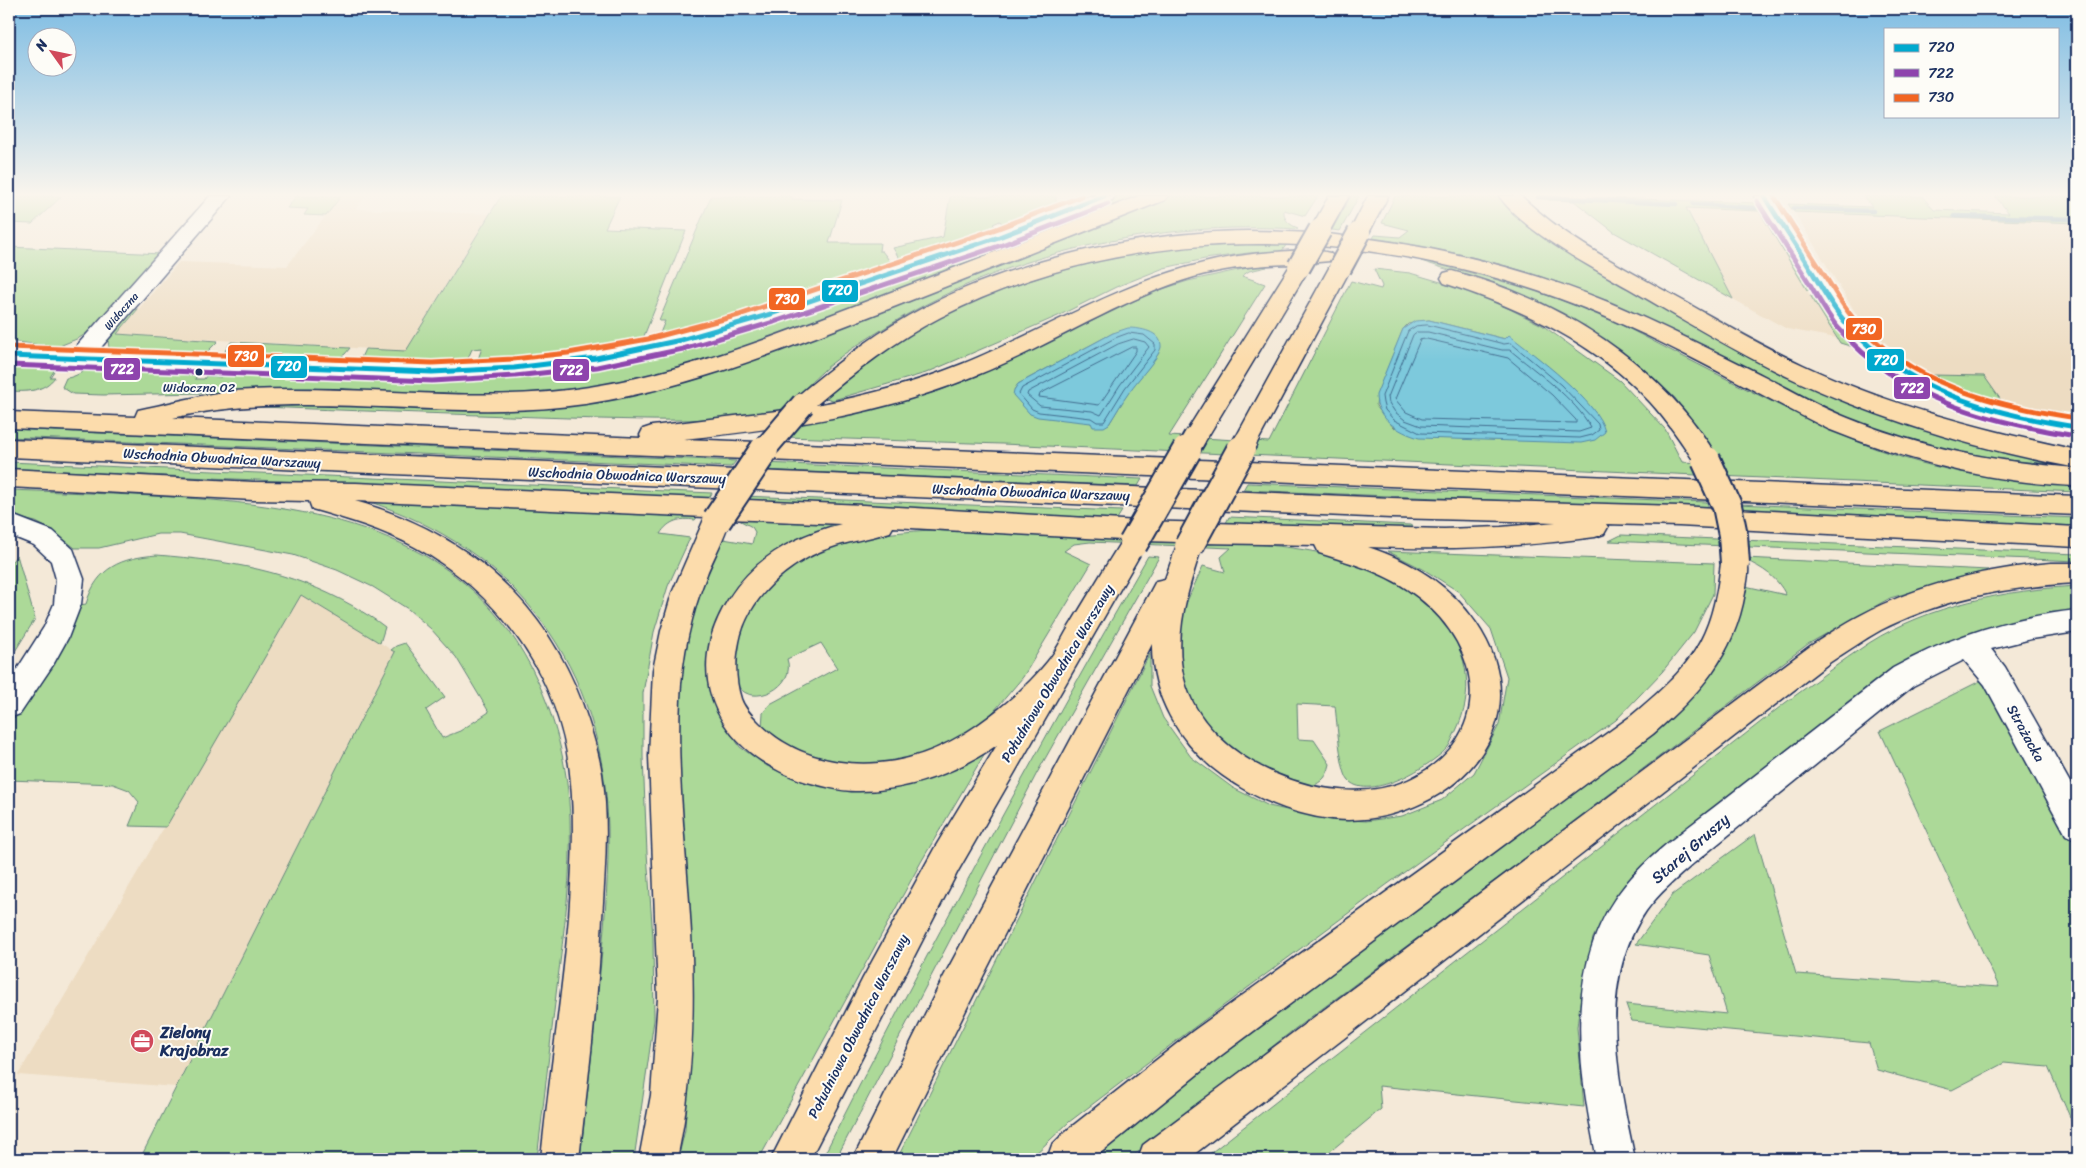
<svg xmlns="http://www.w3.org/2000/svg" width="2086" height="1168" font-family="Sriracha,sans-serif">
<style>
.built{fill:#eddcc2}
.green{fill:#acd998;stroke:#64847b;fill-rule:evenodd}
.water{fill:#7dc9dc;stroke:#568baa}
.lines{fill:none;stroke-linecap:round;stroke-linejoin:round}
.shore{stroke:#426d90;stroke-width:1}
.stream{stroke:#568baa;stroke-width:4.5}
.minor-casing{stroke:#1b2f5e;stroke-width:3}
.highway-casing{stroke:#1b2f5e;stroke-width:3}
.minor{fill:#fdfcf7;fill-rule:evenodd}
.highway{fill:#fcdcac;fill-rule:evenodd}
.highway-bridge-far1-casing{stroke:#1b2f5e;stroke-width:26;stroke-linecap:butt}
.highway-bridge-casing{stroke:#1b2f5e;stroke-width:32;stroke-linecap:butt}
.highway-bridge-far1{stroke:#fcdcac;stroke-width:22}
.highway-bridge{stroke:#fcdcac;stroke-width:28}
.bus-1-casing{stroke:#fdfcf7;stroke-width:8}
.bus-2-casing{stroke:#fdfcf7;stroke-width:8}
.bus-3-casing{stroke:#fdfcf7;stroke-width:8}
.bus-1{stroke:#00a9ce;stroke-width:5}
.bus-2{stroke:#8e44ad;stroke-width:5}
.bus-3{stroke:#f26522;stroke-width:5}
.bus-dot{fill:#1b2f5e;stroke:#fdfcf7;stroke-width:2}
.labels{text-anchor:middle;stroke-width:4;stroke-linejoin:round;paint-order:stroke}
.far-street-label{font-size:11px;fill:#1b2f5e;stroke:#fdfcf7}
.bus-label{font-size:13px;fill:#1b2f5e;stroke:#fdfcf7}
.street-label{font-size:14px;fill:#1b2f5e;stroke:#fdfcf7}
.near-street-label{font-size:16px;fill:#1b2f5e;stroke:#fdfcf7}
.near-poi-label{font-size:16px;font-weight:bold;fill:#1b2f5e;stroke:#fdfcf7;text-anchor:start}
.line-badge{stroke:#fdfcf7;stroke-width:2}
.badge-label{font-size:14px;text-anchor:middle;font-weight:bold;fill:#fff}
</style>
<rect width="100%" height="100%" fill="#f4e9d8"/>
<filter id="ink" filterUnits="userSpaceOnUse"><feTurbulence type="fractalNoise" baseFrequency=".02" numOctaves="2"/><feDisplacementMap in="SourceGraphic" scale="10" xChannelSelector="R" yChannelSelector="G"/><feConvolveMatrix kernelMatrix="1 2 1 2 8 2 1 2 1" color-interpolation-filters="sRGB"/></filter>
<g filter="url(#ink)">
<g class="built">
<polygon points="341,196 365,196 356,209 490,214 406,351 117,334 179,262 287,266"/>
<polygon points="1686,208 1759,211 1836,338 1787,329 1733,299"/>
<polygon points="1794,212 2077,223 2077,415 2034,410 2003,403 1984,376 1932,375 1888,345 1857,315"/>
<polygon points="301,595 395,652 176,1087 18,1075"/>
</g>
<g class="green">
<polygon points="9,196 62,196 32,224 9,223"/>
<polygon points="296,196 341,196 326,216 304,215 308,209 287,208"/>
<path d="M501,196H620L605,228L686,231L642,341C587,351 532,361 477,362L482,348L472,349L466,363H398L360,360L365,349L406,351Z"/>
<polygon points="711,196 792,196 792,199 842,200 829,243 880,243 879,251 882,251 892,264 713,326 658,338 665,321 659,321"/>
<polygon points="950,196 1056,196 1056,202 1060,201 1061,207 1005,227 1000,221 993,224 998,229 905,260 899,258 893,248 943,237"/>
<path d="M1115,196H1146L853,309L667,374L533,396L251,392L103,395L73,394L62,387L66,378C74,378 85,370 93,367L197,376L195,379H204L206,376L221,377L224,373L254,369L351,377L460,378L530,374L634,358L690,345L818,304L1077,213Z"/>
<path d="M1170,196H1318L1305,216L1284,210C1283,220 1290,225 1298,228V229C1156,221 1008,251 886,327C867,339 848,350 831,364C821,372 784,409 777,412C767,415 754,415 743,416C695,422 647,420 599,419C478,415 357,411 236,406L280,404L450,410L537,406L810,336Z"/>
<polygon points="1351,196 1359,196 1340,231 1332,230"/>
<path d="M1395,196H1498L1510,208L1703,329L2019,454L2077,466C2024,462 1972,458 1920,444C1815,415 1717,349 1617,306C1540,272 1457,250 1373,238L1375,235L1400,237L1409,230L1382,223Z"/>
<polygon points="1547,196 1760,203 1812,287 1811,289 1807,290 1759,211 1686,208 1733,299 1614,232 1574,201 1549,200"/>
<polygon points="1864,196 1922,196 1934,210 2009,213 1995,196 2077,196 2077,223 1794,212 1788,204 1872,207"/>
<path d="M1287,244L1281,252L1248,253L1205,259L1164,268L1116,287L1058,316L926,373L833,400L822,397C849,376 876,354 904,336C924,323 947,314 969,304C1048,269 1135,249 1222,245C1243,244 1265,244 1287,244Z"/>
<polygon points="9,247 162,254 92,330 79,338 57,347 9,341"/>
<path d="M1421,261C1484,275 1546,292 1605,317C1629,328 1652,341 1676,353C1733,382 1790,412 1849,438C1921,469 1999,482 2077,485V492L1002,444L786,437L797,424L844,417L939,391L977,376L1153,292L1188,281L1261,265L1267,267L1249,271L1242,276L1265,284L1169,436L1269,442L1351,281L1381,289L1382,286L1374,269L1410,273L1475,292L1542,325L1620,381L1665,429L1682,462L1721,464L1675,398L1618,350L1570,319L1483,281ZM1429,320L1505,339L1394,428L1376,406L1377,395L1403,329L1408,324ZM1113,333L1159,353L1129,391L1109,424L1091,423L1014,390L1018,384Z"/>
<polygon points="1810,295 1818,298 1855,345 1853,347 1840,343"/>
<polygon points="138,309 117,334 218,341 208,351 200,355 123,352 109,348 108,340 134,310"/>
<polygon points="231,342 350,348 345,354 336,360 227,356 225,351"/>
<path d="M9,363L50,365L54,371L50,377H55C44,392 26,392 9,391Z"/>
<polygon points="1932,375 1984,376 2003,403 1941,381"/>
<polygon points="9,429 736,461 731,467 9,437"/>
<polygon points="9,462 712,493 708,500 9,469"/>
<polygon points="765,463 1142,479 1138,486 760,470"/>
<polygon points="1247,483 1707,502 1709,509 1243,490"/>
<path d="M9,490C63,492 117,494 172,497C312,506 459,528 531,667C555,715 568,765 570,819C572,874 564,931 557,986C550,1044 544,1102 537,1159H140L395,652L391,650L396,646L405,643L445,697L426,710L442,738L460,731L489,712L456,657L431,629L408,609L373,587L337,570L293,555L180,534H158L99,548H75L53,531L36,522L9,516Z"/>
<polygon points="742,496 1122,511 1117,519 737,503"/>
<path d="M364,500L700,513L695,520C680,518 669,520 660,534L690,538L668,586L654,632L643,693V757L647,853L653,938L654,1020L634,1159H580C587,1094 595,1028 601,962C605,917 609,872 608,827C604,667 517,548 364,500Z"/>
<polygon points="1737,504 2077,518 2077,526 1739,511"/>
<polygon points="1229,517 1410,525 1416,529 1411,531 1226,523"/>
<polygon points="737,519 862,519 756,572 712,691 723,721 740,747 767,766 803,782 840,789 992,741 921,862 759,1159 678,1159 685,1130 691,1022 676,741 681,651 718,538 752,544 755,532 752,527"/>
<path d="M930,530C998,533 1065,536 1133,539C1228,543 1357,536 1431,605C1436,610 1440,617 1444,622C1469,656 1474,693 1456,731C1453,736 1451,743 1448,747C1433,765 1370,802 1349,781C1340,772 1337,721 1335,706L1297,704L1298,739L1314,740L1330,764C1327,777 1323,781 1311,787L1256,766L1228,747L1206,726L1189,702L1176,642L1183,610L1203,566L1225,572L1221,557L1231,548L1090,542L1074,544L1064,551L1091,564L1023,677L989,717L954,743L921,757L852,768L793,750L762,727L763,713L770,704L837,668L821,643L787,659C797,687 752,708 738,686C730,672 738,638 743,623C749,605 764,590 778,578C786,571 795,562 804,557C843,536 888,533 930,530Z"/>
<polygon points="1621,535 2077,554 2077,561 1609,541"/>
<polygon points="1387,551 1714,563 1713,594 1694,632 1662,672 1616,720 1385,886 1184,1035 1069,1122 1030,1159 897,1159 1150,653 1150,686 1163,718 1191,757 1233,788 1269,806 1322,818 1366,821 1402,816 1442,800 1474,773 1499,725 1507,677 1491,629 1459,592 1423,569"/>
<polygon points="17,555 35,619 9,661 9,565"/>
<path d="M157,555C229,561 289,570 353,606C364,613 375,619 385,627L380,643L301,595L166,827L129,826L139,802L129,790L113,784L9,780V719L65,641L80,605L86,604C97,567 121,558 157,555Z"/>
<path d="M1148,556L1159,557L1037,773L836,1159H822C925,955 1034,754 1148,556Z"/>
<path d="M1745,558L1988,570L1890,598L1808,644L1512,868L1296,1028L1129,1159H1095L1127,1131L1220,1056L1655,732C1703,688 1737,654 1745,586L1786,595C1777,577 1763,568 1745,560Z"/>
<path d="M2077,586V613C2013,617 1953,638 1897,667L1633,874L1609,907L1593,938L1582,988L1577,1027L1584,1107L1379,1086L1381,1109L1321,1159H1203L1785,703C1813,683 1840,662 1869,643C1929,605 2007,590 2077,586Z"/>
<polygon points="1986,678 2077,841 2077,1133 2048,1067 2004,1063 1952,1090 1877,1070 1869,1043 1632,1021 1626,1004 1727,1014 1709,955 1636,944 1672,895 1755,834 1796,974 1999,987 1880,731"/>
</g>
<g class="water">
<path d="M1429,320L1505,339L1509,335C1534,355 1599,402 1605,432L1595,440L1581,443L1419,438C1398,432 1376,418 1376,395L1403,329L1415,321Z"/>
<path d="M1128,328C1139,328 1162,331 1161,347C1159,358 1137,380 1130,391C1122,402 1116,413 1109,424L1104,427H1093L1091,423L1038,417L1030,414L1013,395L1014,390L1018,384L1113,333Z"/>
</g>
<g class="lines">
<g class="shore">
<polygon points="1428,325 1504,344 1511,343 1561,385 1598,424 1599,430 1592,435 1580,438 1420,433 1394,420 1385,410 1383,403 1382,396 1408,331 1416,326"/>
<path d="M1417,332H1428L1502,350H1510C1536,372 1575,398 1591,428L1579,432L1421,426L1405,420L1395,412L1389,403L1388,397L1413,335Z"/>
<polygon points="1129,333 1144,335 1155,344 1155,350 1125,388 1104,422 1097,422 1091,418 1039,412 1032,409 1019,394 1022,388 1115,338"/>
<polygon points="1134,339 1145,342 1149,347 1120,385 1101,415 1092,411 1040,406 1027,395 1028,392 1118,344"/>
<polygon points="1427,339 1508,358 1552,395 1576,420 1576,423 1422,419 1406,412 1395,399 1420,340"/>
<polygon points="1132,347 1136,347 1136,351 1099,405 1039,397 1040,394"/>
</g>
<g class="stream">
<polyline points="1538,197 1676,204"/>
<polyline points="1693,204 1756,208"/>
<polyline points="1794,208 1873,211"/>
<polyline points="1954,216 2077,219"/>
</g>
<g class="minor-casing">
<g id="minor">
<polygon points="210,196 231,196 97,352 432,364 514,360 596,351 650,341 733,318 992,233 1088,196 1115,196 1112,200 1006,242 749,328 650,355 596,366 514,375 432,380 9,363 9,349 72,351"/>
<path d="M1754,196H1774C1790,222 1807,247 1824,273C1833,288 1842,304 1853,318C1910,384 1994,407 2077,419V435C1990,426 1895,398 1838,328C1824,311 1814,292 1803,273C1787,248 1770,222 1754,196Z"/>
<polygon points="9,514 53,531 73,549 84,579 81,604 68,638 53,665 20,714 9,718 9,682 44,627 54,604 56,579 51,561 34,545 9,535"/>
<path d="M2077,610V632L2031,639L1991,649L2005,667L2077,795V840L2066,835L1985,685L1964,660L1913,686L1694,863C1677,878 1659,893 1646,911C1596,983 1618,1080 1635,1159H1597C1578,1069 1562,961 1626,884C1654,850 1692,825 1726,798C1781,755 1837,712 1893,668C1951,636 2011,617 2077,610Z"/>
</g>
</g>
<g class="highway-casing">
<g id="highway">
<path d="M1139,196H1168L1165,200C1070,237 976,275 881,312C785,349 688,389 585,404C448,424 307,387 173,418L641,438L640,435L643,429L652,426L794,409L791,404L795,398C831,368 867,339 908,316C1006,261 1136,232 1247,231C1269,231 1291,232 1312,233L1310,230L1329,196H1349L1328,234L1351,237L1349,233L1368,196H1388L1369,233L1366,237L1363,238C1447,249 1530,270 1608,302C1662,325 1714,351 1766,377C1793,391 1820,407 1848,418C1924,449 1996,462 2077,468V486C1991,483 1908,461 1828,429C1739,384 1652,332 1558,298C1360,226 1131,220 941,317C896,340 855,372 816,405C866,396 915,383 962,364C1070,320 1153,260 1274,252C1292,251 1313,248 1330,253L1334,257L1330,261L1307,263L1310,267L1204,443L1195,446L1186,443L1183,437L1291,264C1258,265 1225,268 1194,277C1118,300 1051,346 977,375C881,415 786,428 683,439L2077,496V515L9,428V412L135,417L138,410L147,408C176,402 204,394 233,391C352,382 471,406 589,387C687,372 778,335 870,300C960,266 1049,231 1139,196Z"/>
<path d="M1499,196H1521C1566,239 1622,267 1676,297C1718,320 1759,345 1803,365C1890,406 1983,430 2077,450V468C1978,450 1877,419 1786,376C1732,350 1680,318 1628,288C1591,267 1523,231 1499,196Z"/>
<polygon points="1340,262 1348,263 1351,268 1258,441 1255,447 1246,450 1237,447 1234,441 1329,268 1332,263"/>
<path d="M1452,271C1559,299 1662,363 1719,460L1715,466L1706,469L1697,466C1683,444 1668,422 1650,402C1595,342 1520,308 1444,283L1441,278L1444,273Z"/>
<path d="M9,439L1391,498L1679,506L2077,527V547L1679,526L1606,524L1608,527L1604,534L1595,537C1517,548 1446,550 1368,547C1411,561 1450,585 1476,623C1545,724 1454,819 1348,820C1305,820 1256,800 1222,775C1180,745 1151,696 1152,644L969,1004L892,1159H853L943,978L1156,581L1165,579L1178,542L1145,541L1146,544L958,871L810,1159H771L863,978L934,849L997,745C956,773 906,792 855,791C839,791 823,786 807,782C723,756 678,680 728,600C754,558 794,536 841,524L729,519C729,529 712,561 707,574C691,614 682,656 680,699C676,777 687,855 691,933C695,1009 693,1085 677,1159H639L651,1095L658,998L649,756L653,670L661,631L672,593L705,517L355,501C463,532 542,597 582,703C590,726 598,749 602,774C609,821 605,870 602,918C598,999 588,1079 579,1159H541C549,1078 562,998 569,917C572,872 575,828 571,783C563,682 503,595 415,547C382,529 347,519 312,509L309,501L253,500L9,487V469L253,482L356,483L863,505L1139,521L1444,529L1501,527L1556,522L1391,518L9,457ZM893,527L1122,540C1105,567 1089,594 1072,622C1064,634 1058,649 1048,661C1032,681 1010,701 990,716C958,741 919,760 879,763C835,767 790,754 759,723C752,716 744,708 741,699C735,680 735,660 739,642C746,605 775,576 807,558C833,543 862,541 890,532ZM1201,543L1315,545L1319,553C1354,564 1388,573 1418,597C1486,650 1494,740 1408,780C1332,814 1205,763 1184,679C1173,634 1188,589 1202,546Z"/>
<path d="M1735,553L1745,556C1751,567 1747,580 1745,593C1734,656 1699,694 1653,734L1219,1057L1093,1159H1047L1052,1145L1066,1131L1193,1031L1631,716C1691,666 1712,642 1721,563L1725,556Z"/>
<path d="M2051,563H2077V583C2008,587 1943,598 1881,630C1863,640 1846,652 1829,663L1188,1159H1138L1143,1145L1809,647C1826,636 1843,624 1861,615C1920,584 1985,569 2051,563Z"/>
</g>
</g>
<use href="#minor" class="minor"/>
<use href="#highway" class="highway"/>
<g class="highway-bridge-far1-casing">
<g id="highway-bridge-far1">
<polyline points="1299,267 1320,230"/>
<polyline points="1340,268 1359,233"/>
<polyline points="763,451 803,404"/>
<polyline points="1187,451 1195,437"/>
<polyline points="1240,451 1246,441"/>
</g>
</g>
<g class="highway-bridge-casing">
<g id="highway-bridge">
<polyline points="1706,460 1727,506 1733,535 1735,563"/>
<polyline points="717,520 764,450"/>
<polyline points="1133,544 1187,450"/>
<polyline points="1189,546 1241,450"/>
</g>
</g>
<use href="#highway-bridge-far1" class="highway-bridge-far1"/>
<use href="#highway-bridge" class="highway-bridge"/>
<g class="bus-1-casing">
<g id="bus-1">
<path d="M1764,196C1779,221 1796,245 1811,270C1822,288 1832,308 1847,324C1906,391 1991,414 2077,427"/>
<polyline points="9,356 432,372 514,368 596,358 681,340 771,314 999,237 1104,196"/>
</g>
</g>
<g class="bus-2-casing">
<g id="bus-2">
<path d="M1757,201C1773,227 1790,252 1806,278C1817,295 1826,314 1839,329C1900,399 1988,422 2076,436"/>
<polyline points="9,365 432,381 515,376 597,367 683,349 774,322 1002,245 1108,204"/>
</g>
</g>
<g class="bus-3-casing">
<g id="bus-3">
<path d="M1774,196C1791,223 1808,250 1825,276C1834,290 1842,305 1853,318C1909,384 1994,406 2077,418"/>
<polyline points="9,347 432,363 513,359 568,353 648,339 739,315 996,229 1082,196"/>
</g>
</g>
<use href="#bus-1" class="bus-1"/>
<use href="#bus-2" class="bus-2"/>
<use href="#bus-3" class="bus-3"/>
</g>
</g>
<linearGradient id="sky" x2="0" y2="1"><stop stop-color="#7dbce3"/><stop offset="0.54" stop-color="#faf5ed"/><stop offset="1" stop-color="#faf5ed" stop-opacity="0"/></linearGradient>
<rect width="2086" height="360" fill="url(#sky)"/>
<defs>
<g id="office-disc" transform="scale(1.25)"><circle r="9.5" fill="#d1495b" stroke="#fdfcf7"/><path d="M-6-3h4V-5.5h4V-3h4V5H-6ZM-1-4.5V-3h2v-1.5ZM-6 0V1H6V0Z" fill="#fff"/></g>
</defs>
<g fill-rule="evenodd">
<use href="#office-disc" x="142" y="1041"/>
</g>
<circle class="bus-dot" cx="199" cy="372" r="4.5"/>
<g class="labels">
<g class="far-street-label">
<text transform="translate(121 311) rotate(-49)" y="4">Widoczna</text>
</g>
<g class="bus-label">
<text x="199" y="392">Widoczna 02</text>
</g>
<g class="street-label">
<text transform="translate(222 458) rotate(3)" y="5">Wschodnia Obwodnica Warszawy</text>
<text transform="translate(627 475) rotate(2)" y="5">Wschodnia Obwodnica Warszawy</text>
<text transform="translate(1031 492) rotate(2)" y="5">Wschodnia Obwodnica Warszawy</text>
<text transform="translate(1057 673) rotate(-59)" y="5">Południowa Obwodnica Warszawy</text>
<text transform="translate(2026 733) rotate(61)" y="5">Strażacka</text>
<text transform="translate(858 1026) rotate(-63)" y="5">Południowa Obwodnica Warszawy</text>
</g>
<g class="near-street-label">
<text transform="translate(1690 848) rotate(-41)" y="6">Starej Gruszy</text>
</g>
<g class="near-poi-label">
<text x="160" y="1038">Zielony<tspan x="160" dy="18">Krajobraz</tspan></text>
</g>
</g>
<g class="line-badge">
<rect x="821" y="279" width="38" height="24" rx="5" fill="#00a9ce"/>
<rect x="768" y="287" width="38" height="24" rx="5" fill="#f26522"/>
<rect x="1845" y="317" width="38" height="24" rx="5" fill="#f26522"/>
<rect x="227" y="344" width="38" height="24" rx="5" fill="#f26522"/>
<rect x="1866" y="348" width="39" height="24" rx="5" fill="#00a9ce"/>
<rect x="270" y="355" width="38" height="24" rx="5" fill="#00a9ce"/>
<rect x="103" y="357" width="38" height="24" rx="5" fill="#8e44ad"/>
<rect x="552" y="358" width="38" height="24" rx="5" fill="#8e44ad"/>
<rect x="1893" y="376" width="38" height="24" rx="5" fill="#8e44ad"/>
</g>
<g class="badge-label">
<text x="840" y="295">720</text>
<text x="787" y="304">730</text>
<text x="1864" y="334">730</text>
<text x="246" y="361">730</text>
<text x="1886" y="365">720</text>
<text x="289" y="371">720</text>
<text x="122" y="374">722</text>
<text x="571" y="375">722</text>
<text x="1912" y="393">722</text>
</g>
<rect width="2086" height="1168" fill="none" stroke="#fdfcf7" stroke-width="30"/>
<rect x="15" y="15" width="2056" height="1138" fill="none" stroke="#1b2f5e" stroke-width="2" filter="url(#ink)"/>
<rect x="1884" y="28" width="175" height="90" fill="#fdfcf7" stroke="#a3aaba"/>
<rect x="1894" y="44" width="25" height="8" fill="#00a9ce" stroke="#a3aaba"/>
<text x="1928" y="52" font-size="15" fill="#1b2f5e">720</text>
<rect x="1894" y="69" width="25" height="8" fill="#8e44ad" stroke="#a3aaba"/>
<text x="1928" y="78" font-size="15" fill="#1b2f5e">722</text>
<rect x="1894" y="94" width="25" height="8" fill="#f26522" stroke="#a3aaba"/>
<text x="1928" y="102" font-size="15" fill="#1b2f5e">730</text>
<g transform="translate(52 52) rotate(303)"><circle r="24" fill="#fdfcf7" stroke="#a3aaba"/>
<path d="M0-4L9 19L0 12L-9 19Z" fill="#d1495b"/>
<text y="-8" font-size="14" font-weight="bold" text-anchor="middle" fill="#1b2f5e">N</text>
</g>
</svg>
